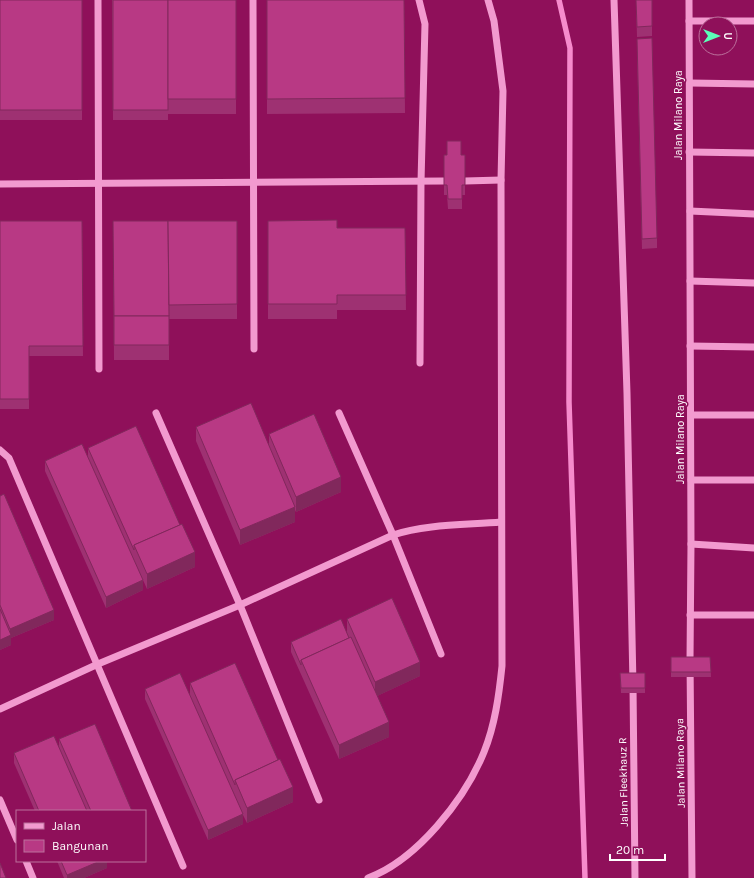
<svg xmlns="http://www.w3.org/2000/svg" width="754" height="878" font-family="Karla,sans-serif">
<style>
.lines{fill:none;stroke-linecap:round;stroke-linejoin:round}
.stream{stroke:#f68bcc;stroke-width:5.5}
.minor{stroke:#f29acf;stroke-width:7}
.wall{fill:#9e3172}
.shaded-wall{fill:#81285c}
.building{fill:#b83984;stroke:#81285c}
.labels{text-anchor:middle;stroke-width:3;stroke-linejoin:round;paint-order:stroke}
.street-label{font-size:11px;fill:#fff;stroke:#8f105a}
</style>
<rect width="100%" height="100%" fill="#8f105a"/>
<g class="lines">
<polyline class="stream" points="559,0 570,48 569,402 585,878"/>
<g class="minor">
<polyline points="98,0 99,369"/>
<polyline points="253,0 254,349"/>
<polyline points="419,0 425,24 421,182 420,363"/>
<polyline points="614,0 627,393 633,685 635,878"/>
<polyline points="689,0 691,544 690,660 692,878"/>
<polyline points="689,21 754,21"/>
<polyline points="690,83 754,84"/>
<polyline points="689,152 754,153"/>
<polyline points="465,181 501,180"/>
<polyline points="0,184 444,181"/>
<polyline points="690,211 754,214"/>
<polyline points="690,281 754,283"/>
<polyline points="690,346 754,347"/>
<polyline points="156,413 240,605 319,800"/>
<polyline points="339,413 393,535 441,654"/>
<polyline points="691,415 754,415"/>
<polyline points="0,450 9,458 183,866"/>
<polyline points="691,480 754,480"/>
<polyline points="691,544 754,548"/>
<polyline points="690,615 754,615"/>
<path d="M0,709L98,664L240,605L393,535C425,524 467,525 501,522"/>
<polyline points="0,800 17,840"/>
<polyline points="26,861 33,878"/>
<path d="M368,878C417,860 465,799 484,752C495,725 499,695 502,666L501,180L503,91L494,21L488,0"/>
</g>
</g>
<g class="wall">
<rect x="0" y="0" width="82" height="120"/>
<polygon points="112,0 236,0 236,114 168,114 168,120 113,120"/>
<polygon points="267,0 404,0 405,113 267,114"/>
<polygon points="636,0 652,0 652,36 637,37"/>
<polygon points="637,49 657,238 657,248 642,249"/>
<polygon points="461,155 465,171 465,195 462,195 462,209 448,209 447,195 444,195 444,165"/>
<polygon points="0,221 82,221 83,356 29,356 29,409 0,409"/>
<polygon points="113,221 237,221 237,319 169,319 169,360 114,360"/>
<polygon points="268,221 337,228 405,228 406,310 337,310 337,319 268,319"/>
<polygon points="196,427 269,446 269,434 341,492 296,512 295,510 295,522 240,545 196,441"/>
<polygon points="88,448 195,567 147,589 143,580 143,590 106,608 45,471 45,461 88,458"/>
<polygon points="0,496 54,620 11,638 11,645 0,650"/>
<polygon points="347,619 420,676 377,696 389,737 339,759 291,652 291,642 347,633"/>
<polygon points="671,657 710,657 711,677 671,677"/>
<polygon points="620,673 645,673 645,693 621,693"/>
<polygon points="190,683 293,802 247,823 243,815 243,824 208,840 145,699 145,689 190,694"/>
<polygon points="59,739 132,811 35,811 14,763 14,753 59,748"/>
<polygon points="57,861 107,861 107,868 84,878 64,878"/>
</g>
<g class="shaded-wall">
<polygon points="341,477 341,492 296,512 296,497"/>
<polygon points="295,507 295,522 240,545 240,530"/>
<polygon points="195,552 195,567 147,589 147,574"/>
<polygon points="143,580 143,590 106,608 106,597"/>
<polygon points="54,610 54,620 11,638 11,645 0,650 0,639 10,635 10,629"/>
<polygon points="420,662 420,676 375,697 375,682"/>
<polygon points="389,722 389,737 339,759 339,745"/>
<polygon points="293,787 293,802 247,823 247,808"/>
<polygon points="243,814 243,824 208,840 208,830"/>
<polygon points="100,861 107,861 107,868 84,878 67,878 67,875"/>
</g>
<g class="building">
<rect x="0" y="0" width="82" height="110"/>
<rect x="113" y="0" width="55" height="110"/>
<rect x="168" y="0" width="68" height="99"/>
<polygon points="267,0 404,0 405,98 267,99"/>
<polygon points="636,0 652,0 652,26 637,27"/>
<polygon points="652,38 657,238 642,239 637,39"/>
<polygon points="447,141 461,141 461,155 465,155 465,185 462,185 462,199 448,199 447,185 444,185 444,155 447,155"/>
<polygon points="337,220 337,228 405,228 406,295 337,295 337,304 268,304 268,221"/>
<polygon points="0,221 82,221 83,346 29,346 29,399 0,399"/>
<polygon points="113,221 168,221 169,316 114,316"/>
<polygon points="168,221 237,221 237,304 169,305"/>
<rect x="114" y="316" width="55" height="29"/>
<polygon points="251,403 295,507 240,530 196,427"/>
<polygon points="314,414 341,477 296,497 269,434"/>
<polygon points="136,426 180,525 134,545 134,550 88,448"/>
<polygon points="82,444 143,580 106,597 45,461"/>
<polygon points="4,494 54,610 10,629 0,605 0,496"/>
<polygon points="182,524 195,552 147,574 134,545"/>
<polygon points="392,598 420,662 375,682 347,619"/>
<polygon points="0,609 11,635 0,640"/>
<polygon points="341,619 349,638 301,660 301,665 291,642"/>
<polygon points="351,637 389,722 339,745 301,660"/>
<polygon points="671,657 710,657 711,672 671,672"/>
<polygon points="235,663 278,760 235,780 235,785 190,683"/>
<polygon points="180,673 243,814 208,830 145,689"/>
<polygon points="620,673 645,673 645,688 621,688"/>
<polygon points="95,724 132,811 91,811 59,739"/>
<polygon points="54,736 87,811 39,811 14,753"/>
<polygon points="280,759 293,787 247,808 235,780"/>
<polygon points="61,861 100,861 67,875"/>
<polygon points="0,863 6,878 0,878"/>
</g>
<g class="labels">
<g class="street-label">
<text transform="translate(678 115) rotate(-90)" y="4">Jalan Milano Raya</text>
<text transform="translate(680 439) rotate(-90)" y="4">Jalan Milano Raya</text>
<text transform="translate(680 763) rotate(-91)" y="4">Jalan Milano Raya</text>
<text transform="translate(623 782) rotate(-91)" y="4">Jalan Fleekhauz R</text>
</g>
</g>
<rect x="16" y="810" width="130" height="52" fill="#8f105a" stroke="#bc709c"/>
<rect x="24" y="823" width="20" height="6" fill="#f29acf" stroke="#bc709c"/>
<text x="52" y="830" font-size="12" fill="#ffffff">Jalan</text>
<rect x="24" y="840" width="20" height="12" fill="#b83984" stroke="#bc709c"/>
<text x="52" y="850" font-size="12" fill="#ffffff">Bangunan</text>
<g transform="translate(718 36) rotate(90)"><circle r="19" fill="#8f105a" stroke="#bc709c"/>
<path d="M0-3L7 15L0 10L-7 15Z" fill="#5bffb8"/>
<text y="-6" font-size="11" font-weight="bold" text-anchor="middle" fill="#ffffff">U</text>
</g>
<path d="M610 854v6h55v-6" fill="none" stroke="#ffffff" stroke-width="2"/>
<text x="616" y="854" font-size="12" fill="#ffffff" stroke="#8f105a" stroke-width="3" paint-order="stroke">20 m</text>
</svg>
